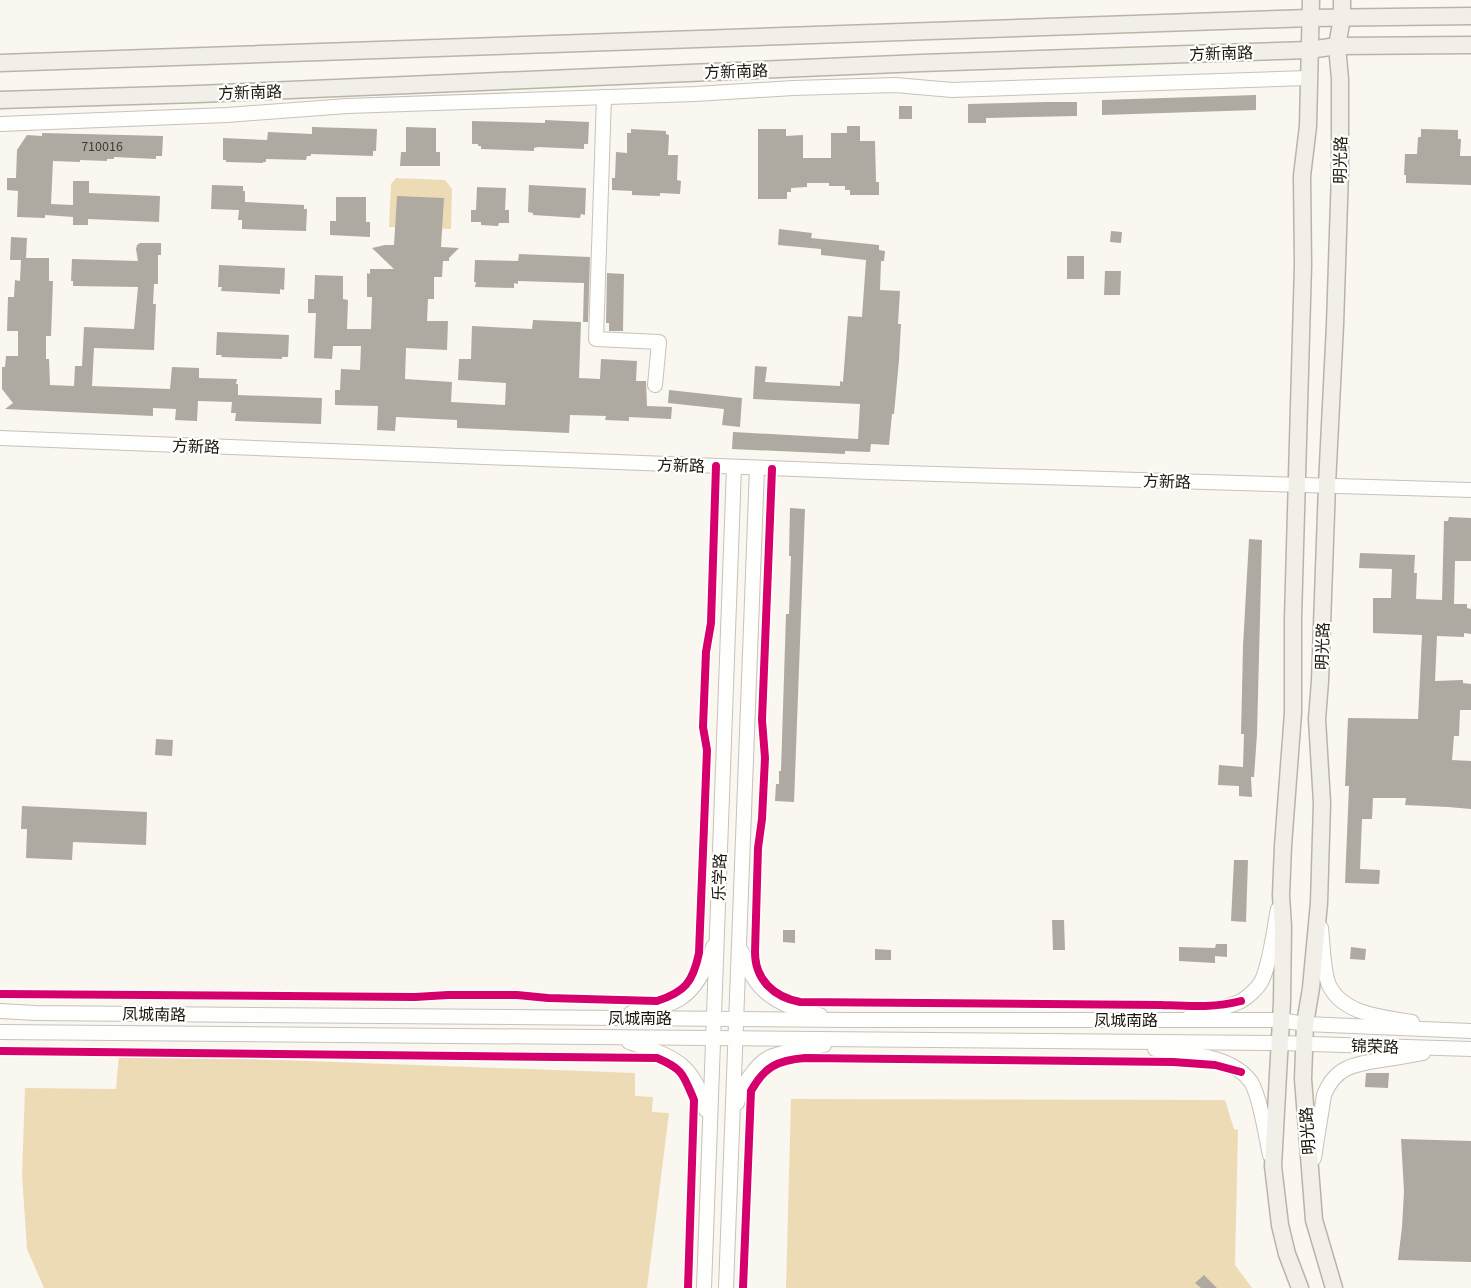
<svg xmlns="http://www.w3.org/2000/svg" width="1471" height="1288" font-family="'Source Sans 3','Noto Sans SC',sans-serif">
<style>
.green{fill:#eddbb6}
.building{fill:#aeaaa2}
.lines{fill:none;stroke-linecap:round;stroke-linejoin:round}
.minor-casing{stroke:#c7c2ba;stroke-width:16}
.major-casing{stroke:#bbb4a6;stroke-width:19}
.minor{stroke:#fefefd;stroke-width:14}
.major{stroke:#f2eee8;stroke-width:16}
.cycleway-casing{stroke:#fff;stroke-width:11}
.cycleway{stroke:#d6006c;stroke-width:8}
.labels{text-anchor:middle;stroke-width:4.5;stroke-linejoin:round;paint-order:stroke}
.number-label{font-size:14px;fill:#403b31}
.street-label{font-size:16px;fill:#1c160b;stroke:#fff}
</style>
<rect width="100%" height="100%" fill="#faf7f0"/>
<g class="green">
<polygon points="396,178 445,180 452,189 451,229 389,227 391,184"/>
<polygon points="119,1054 635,1073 635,1096 653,1097 652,1112 669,1113 647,1288 44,1288 27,1249 22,1175 25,1088 116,1089"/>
<polygon points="791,1099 1225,1100 1234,1129 1238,1130 1235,1265 1252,1288 786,1288"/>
</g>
<g class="building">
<polygon points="1256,95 1256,110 1102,115 1102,100"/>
<polygon points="1047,102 1077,102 1077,116 986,118 986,123 968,123 968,104"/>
<rect x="899" y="106" width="13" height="13"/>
<polygon points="545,120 589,122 588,144 584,144 584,149 538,147 534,148 534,151 481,149 481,146 478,146 478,144 472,144 472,121 545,123"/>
<polygon points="847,126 860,126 860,141 875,141 876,182 879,182 879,195 850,195 850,190 845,190 845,186 829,186 829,183 807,183 807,187 791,188 791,192 787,192 787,199 758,199 758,129 786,129 786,136 803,135 803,158 831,158 831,133 847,133"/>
<polygon points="312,127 377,129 376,151 373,151 373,156 311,154 311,156 307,156 306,160 266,159 266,162 263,162 263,163 226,162 226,160 223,160 223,138 267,140 268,132 312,134"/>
<polygon points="406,127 436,128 436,152 440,152 440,166 400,166 401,152 406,152"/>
<polygon points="631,129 666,131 666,134 669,135 668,155 678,155 677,180 681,181 680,194 660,193 660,196 632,195 632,191 612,190 612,178 615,178 616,152 627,153 627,133 631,133"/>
<polygon points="1421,129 1458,130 1458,139 1461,139 1460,156 1471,156 1471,185 1406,183 1406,175 1404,175 1405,154 1417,154 1418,137 1421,137"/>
<polygon points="42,133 163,136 162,156 156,156 156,159 114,157 114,159 107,159 107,161 80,160 80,162 53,161 51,204 73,205 73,181 89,181 89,193 160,196 159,222 88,219 88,225 73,225 73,217 45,215 45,218 17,217 18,191 7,190 7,178 16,178 17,150 27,135 42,136"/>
<polygon points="212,185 243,186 243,191 245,191 245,202 304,205 304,209 307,209 306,231 242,229 242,220 238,220 239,210 211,209"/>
<polygon points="529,185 586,188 585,215 581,214 580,218 533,215 533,213 528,212"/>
<polygon points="477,187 506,188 505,210 509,210 509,223 499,223 498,226 481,225 481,222 471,222 471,210 476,210"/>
<polygon points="397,196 444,198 441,247 459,248 449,258 449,261 443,261 442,277 434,277 434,299 428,299 427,321 448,321 447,350 406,348 405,379 452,382 451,402 505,405 506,383 458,380 459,359 471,359 472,326 532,329 533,320 581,322 579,378 600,379 601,359 637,361 636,381 646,381 647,406 672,407 671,419 629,417 629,421 605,420 606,416 570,415 569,433 457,428 457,420 396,417 395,431 377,430 378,406 335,405 335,390 340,390 341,369 360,370 361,346 333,346 332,359 314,358 316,313 308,313 308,299 314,299 315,275 343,276 343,299 348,300 347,329 371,329 372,297 367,297 367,273 370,274 370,269 394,269 372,248 385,245 394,245"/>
<polygon points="336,197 366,197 366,222 370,222 370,237 330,235 330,221 336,221"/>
<polygon points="779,229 812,233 811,238 879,245 879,250 885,251 884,261 881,261 880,290 900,291 898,324 901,324 899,360 894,414 892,414 889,445 871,444 870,452 845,451 845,454 732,449 733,432 858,439 860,404 753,399 755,366 767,367 765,382 840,386 840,381 843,382 848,316 862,317 866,260 821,255 821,249 778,245"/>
<polygon points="1111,231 1122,232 1121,243 1110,242"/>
<polygon points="11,237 27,238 26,258 49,258 49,281 53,281 51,336 46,336 46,359 49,359 50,385 74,386 75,366 82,366 84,327 134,329 138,287 73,286 73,281 71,281 72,259 138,261 136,249 137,245 140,243 161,243 161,255 158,255 158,284 154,284 153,304 156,304 154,350 94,348 92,386 170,389 172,367 199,368 199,378 237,379 236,384 238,384 238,395 322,398 321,424 235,421 236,413 231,413 232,402 198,401 197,421 175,420 176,409 153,408 153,416 5,409 13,403 2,389 2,367 5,367 6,356 18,356 18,331 7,331 8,297 14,297 15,280 20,281 21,260 10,260"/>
<polygon points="519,254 590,257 588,322 583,322 584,283 518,281 518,284 514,283 514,288 475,287 476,282 474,282 475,260 518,261"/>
<rect x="1067" y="256" width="17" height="23"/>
<polygon points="219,265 285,268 284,290 280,289 280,294 221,291 222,287 218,287"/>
<polygon points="1105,271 1121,271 1120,295 1104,295"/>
<polygon points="607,273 624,274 623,331 609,331 609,323 606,323"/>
<polygon points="217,332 289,335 288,357 282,357 282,359 221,357 222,355 216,355"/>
<polygon points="669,390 742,398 740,427 722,425 724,409 668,403"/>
<polygon points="790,508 805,509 794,802 775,801 776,784 779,784 779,771 781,771 786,614 789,614 791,556 789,556"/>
<polygon points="1449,517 1471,518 1471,561 1455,561 1454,604 1467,604 1467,608 1471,609 1471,634 1464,633 1464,637 1437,636 1435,681 1463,680 1463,683 1471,684 1471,710 1460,710 1459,736 1454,736 1452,760 1471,761 1471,809 1448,807 1405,805 1406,798 1373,798 1372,819 1362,819 1360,869 1380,870 1379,884 1345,883 1349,786 1345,786 1348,718 1418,719 1422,635 1373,633 1373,598 1391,598 1392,569 1359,568 1360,553 1415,555 1414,573 1417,573 1416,599 1442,600 1444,521 1448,521"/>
<polygon points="1249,539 1262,540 1257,734 1254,777 1251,777 1252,797 1239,796 1239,786 1218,785 1219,765 1243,767 1244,734 1241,734 1243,646"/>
<polygon points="156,739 173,740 172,756 155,755"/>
<polygon points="22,806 147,812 146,845 73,842 72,860 26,858 27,829 21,829"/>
<polygon points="1234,860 1248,860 1246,922 1231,921"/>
<polygon points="1052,920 1064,920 1065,950 1053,950"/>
<polygon points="783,930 795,930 795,943 783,942"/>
<polygon points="1216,944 1227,944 1227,957 1215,956 1215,963 1179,961 1179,947 1215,948"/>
<polygon points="1351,947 1366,949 1365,960 1350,959"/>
<polygon points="875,949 891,950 891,960 875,960"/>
<polygon points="1366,1073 1389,1073 1388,1088 1365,1087"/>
<polygon points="1401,1139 1471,1141 1471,1262 1398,1260 1402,1227 1404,1191"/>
<polygon points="1204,1275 1217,1288 1201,1288 1195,1283"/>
</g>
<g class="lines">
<g class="minor-casing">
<g id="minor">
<polyline points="604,97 596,339 659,342 655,385"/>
<polyline points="0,124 227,115 347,106 695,94 793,88 895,85 952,90 1308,78"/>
<polyline points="0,438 871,472 1471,490"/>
<path d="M1321,928C1323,944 1323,972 1329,985C1343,1015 1384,1017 1412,1022"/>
<path d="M742,952C754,993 780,1007 820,1015"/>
<polyline points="0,1011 35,1013 849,1020 1280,1020 1305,1024 1471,1031"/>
<path d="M631,1013C647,1009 667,1007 681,998C697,987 707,966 713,947"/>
<path d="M1191,1014C1207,1010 1226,1009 1241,1001C1248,997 1257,989 1261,982C1270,966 1274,928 1278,909"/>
<polyline points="0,1032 1279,1043 1471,1049"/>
<path d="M629,1042C672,1056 694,1062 706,1110"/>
<path d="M1155,1049C1186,1054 1231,1054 1251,1082C1260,1096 1266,1137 1270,1155"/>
<path d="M737,1103C741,1087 757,1061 773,1056C789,1050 807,1049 824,1045"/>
<path d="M1314,1158L1324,1095C1335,1067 1354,1064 1381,1060C1395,1058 1409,1056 1423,1053"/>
<polyline points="704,1288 734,467"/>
<polyline points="726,1288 757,468"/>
</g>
</g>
<g class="major-casing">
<g id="major">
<polyline points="0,63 1310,18 1471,16"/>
<polyline points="0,100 198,94 921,63 1309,50 1337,46 1471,45"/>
<polyline points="1300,1288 1287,1254 1280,1225 1273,1166 1282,1002 1283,927 1281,895 1283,846 1293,713 1293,618 1303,265 1302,176 1308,126 1311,0"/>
<polyline points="1334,1288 1314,1220 1303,1079 1305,1024 1311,988 1319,903 1322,803 1317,719 1320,681 1327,485 1335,325 1340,172 1340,79 1337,46 1342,18 1342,0"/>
</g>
</g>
<use href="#minor" class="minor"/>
<use href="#major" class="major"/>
<g class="cycleway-casing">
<g id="cycleway">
<path d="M772,469L762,720L765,758L762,819L758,848L755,952C755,980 774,997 800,1002L1161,1005C1188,1006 1214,1008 1241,1001"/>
<path d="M0,994L415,997L448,995H517L548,998L657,1001C685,992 693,982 699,953L707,750L703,727L706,652L711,623L716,466"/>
<path d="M0,1051L657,1058C683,1069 683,1074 694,1100L688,1288"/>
<path d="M743,1288L751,1091C764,1067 778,1060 805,1058L1173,1062L1215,1065L1241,1072"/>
</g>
</g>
<use href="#cycleway" class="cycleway"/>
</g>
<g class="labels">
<g class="number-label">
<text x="102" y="151">710016</text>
</g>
<g class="street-label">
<text transform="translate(1221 53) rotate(-2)" y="6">方新南路</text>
<text transform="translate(736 71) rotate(-2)" y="6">方新南路</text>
<text transform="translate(250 92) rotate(-2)" y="6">方新南路</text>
<text transform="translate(1340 160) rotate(-89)" y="6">明光路</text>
<text transform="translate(196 446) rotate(2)" y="6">方新路</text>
<text transform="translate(681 465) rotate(2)" y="6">方新路</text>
<text transform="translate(1167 481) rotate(2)" y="6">方新路</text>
<text transform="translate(1322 646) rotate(-88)" y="6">明光路</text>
<text transform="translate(719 877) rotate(-88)" y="6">乐学路</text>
<text transform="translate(154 1014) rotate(1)" y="6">凤城南路</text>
<text x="640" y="1024">凤城南路</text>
<text x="1126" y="1026">凤城南路</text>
<text transform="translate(1375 1046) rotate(2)" y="6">锦荣路</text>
<text transform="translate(1307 1131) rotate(-94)" y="6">明光路</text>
</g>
</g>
</svg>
